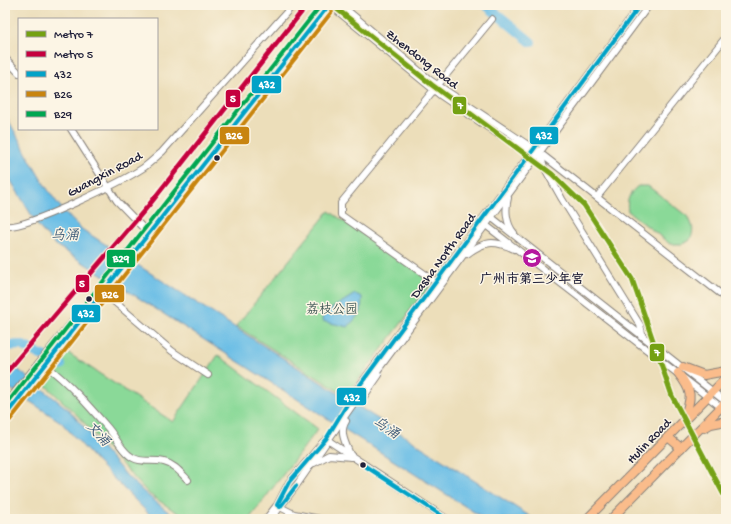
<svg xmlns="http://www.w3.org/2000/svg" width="731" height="524" font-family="'Gochi Hand','LXGW WenKai TC',sans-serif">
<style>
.green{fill:#8ad998;stroke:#567e6a}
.water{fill:#6abee6;stroke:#467090}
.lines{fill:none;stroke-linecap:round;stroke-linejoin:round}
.river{stroke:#6abee6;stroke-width:10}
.minor-casing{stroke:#87807a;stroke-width:8}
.major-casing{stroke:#87807a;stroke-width:10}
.minor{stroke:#fff;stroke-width:6}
.major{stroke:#fabc8b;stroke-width:8}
.bus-1-casing{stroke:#fcf5e5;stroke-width:7}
.bus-2-casing{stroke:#fcf5e5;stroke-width:7}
.bus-3-casing{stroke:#fcf5e5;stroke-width:7}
.bus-1{stroke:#02a2c7;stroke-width:4}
.bus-2{stroke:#c8840f;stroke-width:4}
.bus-3{stroke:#00a651;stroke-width:4}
.metro-1-casing{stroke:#fcf5e5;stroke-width:8}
.metro-2-casing{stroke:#fcf5e5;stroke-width:8}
.metro-1{stroke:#74a112;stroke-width:5}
.metro-2{stroke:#c5003e;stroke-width:5}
.bus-dot{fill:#22223b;stroke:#fcf5e5;stroke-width:1.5}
.labels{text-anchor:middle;stroke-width:3;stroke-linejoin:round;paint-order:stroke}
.street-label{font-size:13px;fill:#22223b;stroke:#fcf5e5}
.poi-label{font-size:13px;font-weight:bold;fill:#22223b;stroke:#fcf5e5}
.park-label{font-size:13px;fill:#415957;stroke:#fcf5e5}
.water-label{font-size:14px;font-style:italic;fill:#3b5977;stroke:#fcf5e5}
.line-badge{stroke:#fcf5e5;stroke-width:1.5}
.badge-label{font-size:11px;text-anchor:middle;font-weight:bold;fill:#fff}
</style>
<rect width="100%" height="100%" fill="#fcf5e5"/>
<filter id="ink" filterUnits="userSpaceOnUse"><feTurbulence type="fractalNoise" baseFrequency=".025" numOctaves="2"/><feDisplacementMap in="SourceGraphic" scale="8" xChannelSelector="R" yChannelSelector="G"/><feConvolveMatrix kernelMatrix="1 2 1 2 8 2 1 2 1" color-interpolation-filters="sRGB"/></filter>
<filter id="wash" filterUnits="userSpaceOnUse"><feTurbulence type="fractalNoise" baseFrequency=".012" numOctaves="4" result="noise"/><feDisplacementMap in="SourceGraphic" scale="16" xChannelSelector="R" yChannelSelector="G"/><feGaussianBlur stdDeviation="0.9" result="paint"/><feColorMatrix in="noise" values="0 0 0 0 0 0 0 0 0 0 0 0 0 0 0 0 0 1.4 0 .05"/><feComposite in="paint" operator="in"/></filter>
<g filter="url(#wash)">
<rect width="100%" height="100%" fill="#ecdeba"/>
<g class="green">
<path d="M638,186H648L688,217C693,225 695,232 689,241L682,244H670L628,211C626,201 629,193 638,186Z"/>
<polygon points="329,211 433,282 346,396 236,326"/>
<polygon points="65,351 173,422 218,355 318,429 249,519 189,519 173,510 149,494 76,414 41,381"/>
</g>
<g class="water">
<path d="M5,114C28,154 47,200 83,230L534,519H485L54,244L38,226L5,171Z"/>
<polygon points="355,294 362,297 361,312 348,327 322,321 323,314"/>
<polygon points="5,368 16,368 68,409 127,476 146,494 171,514 181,519 156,519 150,515 98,463 61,422 5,385"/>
</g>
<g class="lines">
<g class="river">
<polyline points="486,5 531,42"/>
<polyline points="5,346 21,345 61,365"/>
</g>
</g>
</g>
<g filter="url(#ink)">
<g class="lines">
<g class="minor-casing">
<g id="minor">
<polyline points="330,5 440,95 499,135 533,152"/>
<polyline points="341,5 430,80 540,153 726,298"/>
<polyline points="5,58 19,73"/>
<polyline points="71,129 117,201 148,233"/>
<polyline points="540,153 544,167 562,199 640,325 642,333 641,336"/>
<polyline points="597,197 726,37"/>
<path d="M508,198C505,209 506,224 514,233"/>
<polyline points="488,218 491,217 726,402"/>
<polyline points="483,223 726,411"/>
<path d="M5,226C25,230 123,181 143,168C150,163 156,157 162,152L293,5"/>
<path d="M467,254C484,241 494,240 514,249"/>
<polyline points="436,282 341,215 341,203 492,19"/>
<polyline points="103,292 172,351 208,375"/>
<path d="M45,365C68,382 89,406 108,428C115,436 120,448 129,455C139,464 151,459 164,462C174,464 181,473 188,480"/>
<polyline points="360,402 379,375"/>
<polyline points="342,414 354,393 640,5"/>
<path d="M346,421C338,433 347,445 351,457"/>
<polyline points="326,439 447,519"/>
<polyline points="314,463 329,455 351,457"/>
<polyline points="278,506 294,514 320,519"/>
<polyline points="266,519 277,505 289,482 323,442"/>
<polyline points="271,519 296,486 363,390 649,5"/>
</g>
</g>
<g class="major-casing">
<g id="major">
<polyline points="245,105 262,82"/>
<polyline points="111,274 197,166"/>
<polyline points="683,367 704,375 726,371"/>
<path d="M678,373C693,392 692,396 684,419"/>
<polyline points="5,406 99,290"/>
<polyline points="5,416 329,5"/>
<polyline points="704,428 711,424 726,421"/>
<polyline points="668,437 681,448"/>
<polyline points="587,519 726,378"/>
<polyline points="611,519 726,402"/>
</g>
</g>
<use href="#minor" class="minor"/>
<use href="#major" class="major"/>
<g class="bus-1-casing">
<g id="bus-1">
<polyline points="5,416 329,5"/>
<polyline points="362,464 447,519"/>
<polyline points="296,486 280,507 277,505 289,482 326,439 354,393 640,5"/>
</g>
</g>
<g class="bus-2-casing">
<polyline id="bus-2" points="10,420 334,9"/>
</g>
<g class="bus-3-casing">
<polyline id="bus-3" points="5,406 321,5"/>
</g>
<use href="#bus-1" class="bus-1"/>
<use href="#bus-2" class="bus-2"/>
<use href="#bus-3" class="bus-3"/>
<g class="metro-1-casing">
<polyline id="metro-1" points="332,5 432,85 552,174 584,205 632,279 672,396 726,499"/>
</g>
<g class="metro-2-casing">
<polyline id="metro-2" points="5,374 149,205 307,5"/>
</g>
<use href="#metro-1" class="metro-1"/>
<use href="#metro-2" class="metro-2"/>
</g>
</g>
<defs>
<g id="university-disc" transform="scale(1)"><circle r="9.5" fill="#b5179e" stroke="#fcf5e5"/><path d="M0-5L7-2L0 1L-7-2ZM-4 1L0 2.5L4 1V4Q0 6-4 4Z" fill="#fff"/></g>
</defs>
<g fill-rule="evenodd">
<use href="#university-disc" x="532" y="258"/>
</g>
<g class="bus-dot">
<circle cx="217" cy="158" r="3.5"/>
<circle cx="89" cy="299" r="3.5"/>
<circle cx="363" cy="465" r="3.5"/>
</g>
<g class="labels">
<g class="street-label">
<text transform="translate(423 58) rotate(38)" y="5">Zhendong Road</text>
<text transform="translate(104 173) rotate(-28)" y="5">Guangxin Road</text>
<text transform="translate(442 255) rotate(-54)" y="5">Dasha North Road</text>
<text transform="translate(648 440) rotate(-46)" y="5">Hulin Road</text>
</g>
<g class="poi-label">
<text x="532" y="283">广州市第三少年宫</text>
</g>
<g class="park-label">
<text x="332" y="313">荔枝公园</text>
</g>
<g class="water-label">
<text x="65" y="239">乌涌</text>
<text transform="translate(387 427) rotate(33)" y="5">乌涌</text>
<text transform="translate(99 433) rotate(47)" y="5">文涌</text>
</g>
</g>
<g class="line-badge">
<rect x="251" y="75" width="31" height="19" rx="4" fill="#02a2c7"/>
<rect x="225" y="89" width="16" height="19" rx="4" fill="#c5003e"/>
<rect x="452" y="96" width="15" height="19" rx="4" fill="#74a112"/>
<rect x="219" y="126" width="31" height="19" rx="4" fill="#c8840f"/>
<rect x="529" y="126" width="30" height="19" rx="4" fill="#02a2c7"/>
<rect x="106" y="249" width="30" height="19" rx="4" fill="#00a651"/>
<rect x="75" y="274" width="15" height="19" rx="4" fill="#c5003e"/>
<rect x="94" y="284" width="31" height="19" rx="4" fill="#c8840f"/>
<rect x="71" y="304" width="30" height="19" rx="4" fill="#02a2c7"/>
<rect x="649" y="343" width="16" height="19" rx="4" fill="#74a112"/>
<rect x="336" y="387" width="31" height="19" rx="4" fill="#02a2c7"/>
</g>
<g class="badge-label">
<text x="267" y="88">432</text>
<text x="233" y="102">5</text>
<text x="460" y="109">7</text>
<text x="234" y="139">B26</text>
<text x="544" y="139">432</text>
<text x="121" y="262">B29</text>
<text x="82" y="287">5</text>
<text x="110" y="298">B26</text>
<text x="86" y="317">432</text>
<text x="657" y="356">7</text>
<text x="352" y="401">432</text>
</g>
<rect width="731" height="524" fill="none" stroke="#fcf5e5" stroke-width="20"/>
<rect x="18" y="18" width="140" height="112" fill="#fcf5e5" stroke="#a5a1a1"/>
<rect x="26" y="31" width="20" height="6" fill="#74a112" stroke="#a5a1a1"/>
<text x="54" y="38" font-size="12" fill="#22223b">Metro 7</text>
<rect x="26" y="51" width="20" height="6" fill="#c5003e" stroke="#a5a1a1"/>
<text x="54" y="58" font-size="12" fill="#22223b">Metro 5</text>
<rect x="26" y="71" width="20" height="6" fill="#02a2c7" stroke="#a5a1a1"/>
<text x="54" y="78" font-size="12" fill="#22223b">432</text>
<rect x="26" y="91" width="20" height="6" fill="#c8840f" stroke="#a5a1a1"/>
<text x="54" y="98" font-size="12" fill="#22223b">B26</text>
<rect x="26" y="111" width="20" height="6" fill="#00a651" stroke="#a5a1a1"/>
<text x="54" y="118" font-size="12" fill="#22223b">B29</text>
</svg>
